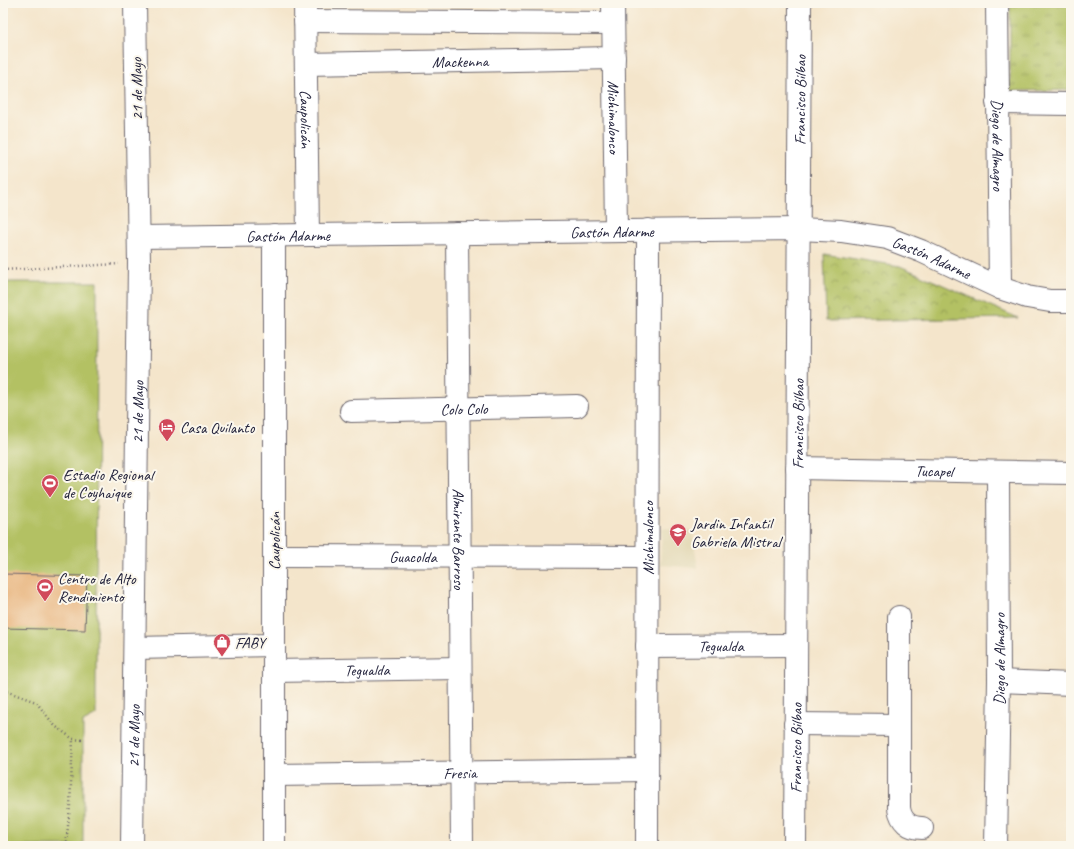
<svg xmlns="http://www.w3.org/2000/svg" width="1074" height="849" font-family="Caveat,sans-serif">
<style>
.built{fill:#e5dbba}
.grass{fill:url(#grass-tufts);stroke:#6a724f}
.park{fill:url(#park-crowns);stroke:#6a724f}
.pitch{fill:#b3c163;stroke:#6a724f}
.building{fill:#e7b077}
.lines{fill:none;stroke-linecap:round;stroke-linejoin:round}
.minor-casing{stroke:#6c666d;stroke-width:24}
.path{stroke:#6c666d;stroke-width:2.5;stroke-dasharray:1 3;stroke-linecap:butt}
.minor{stroke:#fff;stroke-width:22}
.labels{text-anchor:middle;stroke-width:4;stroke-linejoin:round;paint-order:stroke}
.street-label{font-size:16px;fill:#22223b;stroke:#fbf7ec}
.poi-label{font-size:16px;fill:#22223b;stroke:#fbf7ec;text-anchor:start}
</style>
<defs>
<pattern id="grass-tufts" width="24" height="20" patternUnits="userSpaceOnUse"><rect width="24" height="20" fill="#b3c163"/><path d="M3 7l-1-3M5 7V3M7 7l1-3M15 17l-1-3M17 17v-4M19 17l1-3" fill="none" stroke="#919c53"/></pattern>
<pattern id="park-crowns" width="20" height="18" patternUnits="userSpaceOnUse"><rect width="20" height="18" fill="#b3c163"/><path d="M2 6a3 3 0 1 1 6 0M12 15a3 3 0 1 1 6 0" fill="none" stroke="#919c53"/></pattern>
</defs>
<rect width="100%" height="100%" fill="#fbf7ec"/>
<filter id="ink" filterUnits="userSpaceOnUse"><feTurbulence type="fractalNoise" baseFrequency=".025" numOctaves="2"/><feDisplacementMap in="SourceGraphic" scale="8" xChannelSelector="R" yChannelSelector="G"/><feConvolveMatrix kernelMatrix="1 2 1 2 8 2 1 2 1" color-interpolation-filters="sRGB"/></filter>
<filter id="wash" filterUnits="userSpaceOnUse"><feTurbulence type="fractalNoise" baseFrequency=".012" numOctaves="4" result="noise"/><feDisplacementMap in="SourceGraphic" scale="16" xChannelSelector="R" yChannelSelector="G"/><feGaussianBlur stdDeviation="0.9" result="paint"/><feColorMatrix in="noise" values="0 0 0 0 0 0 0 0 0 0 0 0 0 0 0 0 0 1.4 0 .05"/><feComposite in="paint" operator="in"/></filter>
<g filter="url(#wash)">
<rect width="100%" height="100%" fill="#f4e5cb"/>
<polygon class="built" points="662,528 692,530 698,568 660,565"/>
<polygon class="grass" points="1010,3 1071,3 1071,90 1010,91"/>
<polygon class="park" points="824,254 900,266 1018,318 826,321"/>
<polygon class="pitch" points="3,282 97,282 96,715 83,722 83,846 3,846"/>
<g id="blocks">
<polygon class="building" points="3,574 87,576 85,630 3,628"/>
</g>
</g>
<g filter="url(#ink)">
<use href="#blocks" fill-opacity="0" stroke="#6c666d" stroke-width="1"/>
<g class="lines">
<g class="minor-casing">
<g id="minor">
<path id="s1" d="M305,3L308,235"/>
<path id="s2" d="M613,3L616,231"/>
<path id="s3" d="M997,3L1000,288"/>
<polyline points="305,21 613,23"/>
<path id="s4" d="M306,64L614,58"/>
<polyline points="997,103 1071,104"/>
<path id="s5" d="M457,233L462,846"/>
<path id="s6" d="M139,237L798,229L841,231L887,238L921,251L1000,288L1027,297L1050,301H1071"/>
<path id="s7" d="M351,411L577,406"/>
<path id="s8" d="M797,468L1071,473"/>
<path id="s9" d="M274,556L647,557"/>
<path d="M899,617V808C901,821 909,828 922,828"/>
<path id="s10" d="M647,646L795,645"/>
<polyline points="136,648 274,645"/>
<path id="s11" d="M274,671L460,668"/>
<polyline points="999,681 1071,684"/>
<polyline points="795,724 899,725"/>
<path id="s12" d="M274,775L647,770"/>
<path id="s13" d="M132,846L139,263L135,3"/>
<polyline points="274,846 274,235"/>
<path id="s14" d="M647,846L648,230"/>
<path id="s15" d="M795,846L800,3"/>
<path id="s16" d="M996,846L999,681L998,473"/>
</g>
</g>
<g class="path">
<polyline points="3,270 119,264"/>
<polyline points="3,690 36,702 55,726 73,739 83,740"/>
<polyline points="66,846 70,806 73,739"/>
</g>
<use href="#minor" class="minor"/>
</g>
</g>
<defs>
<g id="hotel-pin" transform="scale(0.9)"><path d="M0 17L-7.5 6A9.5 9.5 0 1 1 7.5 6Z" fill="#d1495b" stroke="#fbf7ec"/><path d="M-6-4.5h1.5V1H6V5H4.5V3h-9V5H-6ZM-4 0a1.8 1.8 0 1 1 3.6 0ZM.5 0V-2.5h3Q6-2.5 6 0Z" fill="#fff"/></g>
<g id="stadium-pin" transform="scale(0.9)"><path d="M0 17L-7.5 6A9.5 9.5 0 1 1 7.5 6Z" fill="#d1495b" stroke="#fbf7ec"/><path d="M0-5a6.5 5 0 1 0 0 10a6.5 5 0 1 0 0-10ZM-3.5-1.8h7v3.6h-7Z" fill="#fff"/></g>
<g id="school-pin" transform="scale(0.9)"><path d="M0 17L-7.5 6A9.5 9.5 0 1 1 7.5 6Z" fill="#d1495b" stroke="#fbf7ec"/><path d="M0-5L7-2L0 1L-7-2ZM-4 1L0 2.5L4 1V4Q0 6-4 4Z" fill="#fff"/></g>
<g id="shop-pin" transform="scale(0.9)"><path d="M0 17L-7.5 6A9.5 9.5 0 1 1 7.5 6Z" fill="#d1495b" stroke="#fbf7ec"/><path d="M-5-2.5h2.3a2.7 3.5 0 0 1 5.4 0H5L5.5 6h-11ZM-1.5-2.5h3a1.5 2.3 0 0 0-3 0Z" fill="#fff"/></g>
</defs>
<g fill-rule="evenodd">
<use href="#hotel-pin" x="167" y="427"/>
<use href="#stadium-pin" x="50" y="483"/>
<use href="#school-pin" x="678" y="532"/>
<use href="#stadium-pin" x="45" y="587"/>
<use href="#shop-pin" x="222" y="642"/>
</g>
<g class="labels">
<g class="street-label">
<text dy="6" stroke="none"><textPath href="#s4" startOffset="154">Mackenna</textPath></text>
<text transform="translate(136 89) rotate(-91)" y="6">21 de Mayo</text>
<text dy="6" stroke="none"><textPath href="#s15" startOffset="746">Francisco Bilbao</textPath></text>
<text dy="6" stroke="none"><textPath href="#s2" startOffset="114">Michimalonco</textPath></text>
<text dy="6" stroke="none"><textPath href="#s1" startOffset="116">Caupolicán</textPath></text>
<text dy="6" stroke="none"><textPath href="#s3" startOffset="142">Diego de Almagro</textPath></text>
<text dy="6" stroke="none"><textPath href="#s6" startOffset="473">Gastón Adarme</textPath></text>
<text dy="6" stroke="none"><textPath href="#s6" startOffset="149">Gastón Adarme</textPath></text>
<text dy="6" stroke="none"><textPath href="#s6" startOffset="797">Gastón Adarme</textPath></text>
<text dy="6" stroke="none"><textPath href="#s7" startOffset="113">Colo Colo</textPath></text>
<text dy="6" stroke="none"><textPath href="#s13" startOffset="434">21 de Mayo</textPath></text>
<text dy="6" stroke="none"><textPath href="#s15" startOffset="422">Francisco Bilbao</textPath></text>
<text dy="6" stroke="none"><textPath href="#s8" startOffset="137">Tucapel</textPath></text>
<text dy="6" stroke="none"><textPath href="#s14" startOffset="308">Michimalonco</textPath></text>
<text dy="6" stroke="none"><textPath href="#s5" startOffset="306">Almirante Barroso</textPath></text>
<text transform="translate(274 541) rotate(-90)" y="6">Caupolicán</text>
<text dy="6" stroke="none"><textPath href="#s9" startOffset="139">Guacolda</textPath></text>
<text dy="6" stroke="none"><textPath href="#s10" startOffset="74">Tegualda</textPath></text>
<text dy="6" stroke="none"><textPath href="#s16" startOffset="187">Diego de Almagro</textPath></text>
<text dy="6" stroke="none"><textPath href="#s11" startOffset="93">Tegualda</textPath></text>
<text dy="6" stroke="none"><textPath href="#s13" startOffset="110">21 de Mayo</textPath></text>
<text dy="6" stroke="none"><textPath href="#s15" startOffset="98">Francisco Bilbao</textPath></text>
<text dy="6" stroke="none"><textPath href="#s12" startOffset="186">Fresia</textPath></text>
</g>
<g class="poi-label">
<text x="180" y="433">Casa Quilanto</text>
<text x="63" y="480">Estadio Regional<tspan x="63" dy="18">de Coyhaique</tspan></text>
<text x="691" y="529">Jardin Infantil<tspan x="691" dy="18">Gabriela Mistral</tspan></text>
<text x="58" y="584">Centro de Alto<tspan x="58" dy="18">Rendimiento</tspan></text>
<text x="235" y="648">FABY</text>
</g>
</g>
<rect width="1074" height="849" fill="none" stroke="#fbf7ec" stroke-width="16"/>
</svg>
